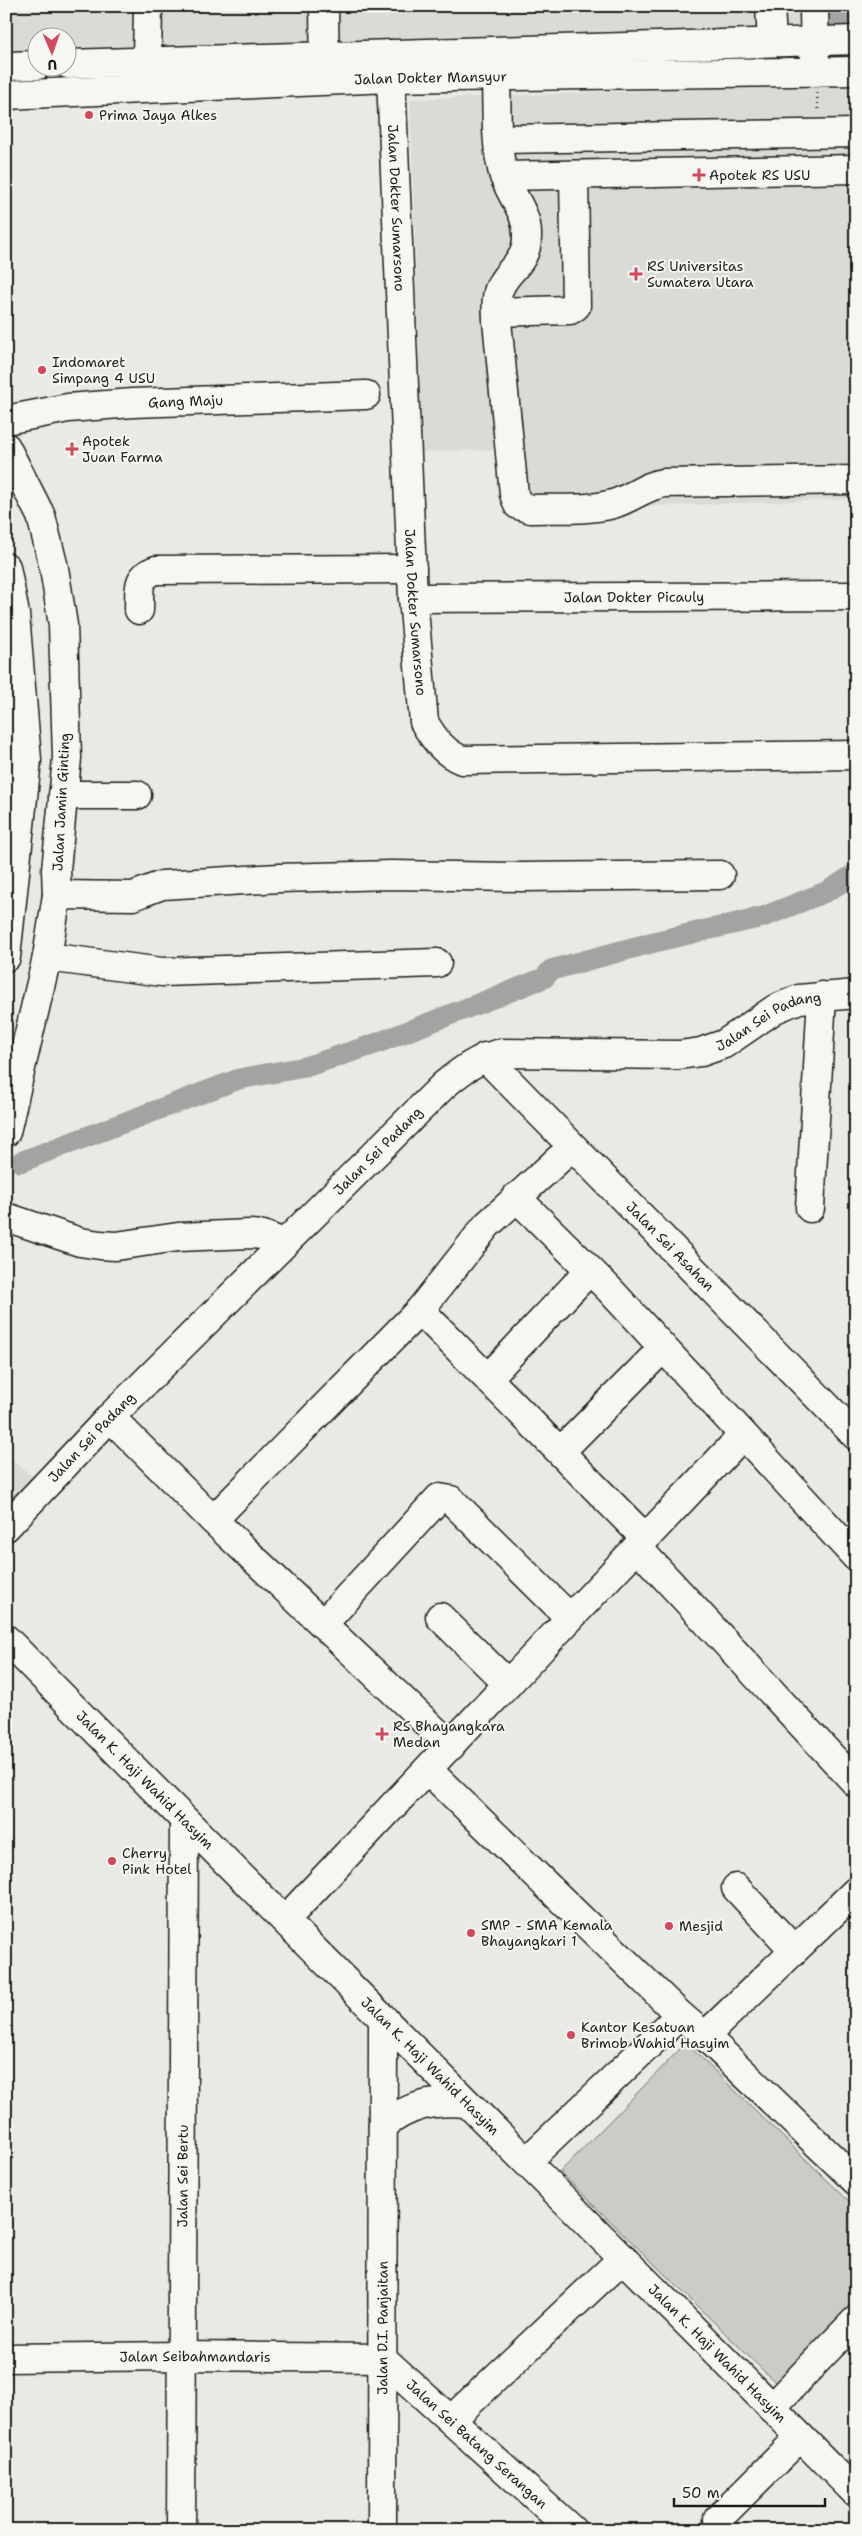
<svg xmlns="http://www.w3.org/2000/svg" width="862" height="2536" font-family="'Shantell Sans',sans-serif">
<style>
.built{fill:#dadad6}
.green{fill:#cbcbc7;stroke:#747472}
.water{fill:#a3a3a1;stroke:#6d6d6c}
.lines{fill:none;stroke-linecap:round;stroke-linejoin:round}
.canal{stroke:#a3a3a1;stroke-width:21}
.minor-casing{stroke:#1c1c1c;stroke-width:31}
.major-casing{stroke:#1c1c1c;stroke-width:31}
.path{stroke:#1c1c1c;stroke-width:3;stroke-dasharray:1 4;stroke-linecap:butt}
.minor{stroke:#f6f6f2;stroke-width:28}
.major{stroke:#f6f6f2;stroke-width:28}
.poi-dot{fill:#d1495b;stroke:#f6f6f2;stroke-width:2}
.labels{text-anchor:middle;stroke-width:4;stroke-linejoin:round;paint-order:stroke}
.street-label{font-size:14px;fill:#1c1c1c;stroke:#f6f6f2}
.poi-label{font-size:14px;fill:#1c1c1c;stroke:#f6f6f2;text-anchor:start}
</style>
<rect width="100%" height="100%" fill="#e9e9e5"/>
<filter id="ink" filterUnits="userSpaceOnUse"><feTurbulence type="fractalNoise" baseFrequency=".02" numOctaves="2"/><feDisplacementMap in="SourceGraphic" scale="10" xChannelSelector="R" yChannelSelector="G"/><feConvolveMatrix kernelMatrix="1 2 1 2 8 2 1 2 1" color-interpolation-filters="sRGB"/></filter>
<g filter="url(#ink)">
<g class="built">
<polygon points="6,6 856,6 856,40 68,55 68,38 38,38 37,56 6,58"/>
<polygon points="856,83 856,499 517,511 515,449 422,452 410,99"/>
<polygon points="6,1455 42,1484 6,1517"/>
</g>
<polygon class="green" points="686,2043 856,2208 856,2304 777,2384 560,2172"/>
<polygon class="water" points="814,6 856,6 856,40 815,41"/>
<g class="lines">
<polyline class="canal" points="20,1162 239,1079 305,1067 375,1044 544,978 551,970 658,941 763,917 828,891 856,873"/>
<g class="minor-casing">
<g id="minor">
<polyline points="324,6 325,80"/>
<polyline points="770,6 772,42"/>
<polyline points="814,6 815,72"/>
<path id="s1" d="M390,54L413,598L424,722C434,739 444,753 462,760L856,755"/>
<polyline points="147,62 148,6"/>
<path d="M496,77C497,108 495,143 503,173C510,196 528,212 527,237C527,263 508,268 500,287C495,296 497,311 497,321L514,494L518,505L531,509C557,508 587,511 613,504C631,499 646,485 664,483L856,480"/>
<polyline points="499,139 856,133"/>
<polyline points="504,176 856,169"/>
<polyline points="497,312 570,310 576,306 574,175"/>
<path id="s2" d="M6,420L68,408L133,403L366,395"/>
<path id="s3" d="M413,598L856,596"/>
<path d="M139,610C140,591 135,577 156,570L412,569"/>
<polyline points="63,795 137,795"/>
<polyline points="57,895 133,896 162,885 279,878 392,875 521,877 720,875"/>
<polyline points="47,957 162,972 437,963"/>
<path id="s4" d="M485,1057L856,1436"/>
<polyline points="516,1197 609,1289 856,1557"/>
<polyline points="810,1208 822,996"/>
<polyline points="6,1217 80,1242 100,1245 116,1246 178,1237 250,1234 263,1235 284,1243"/>
<polyline points="420,1310 645,1538"/>
<polyline points="488,1378 589,1271"/>
<polyline points="110,1417 213,1520 451,1746"/>
<polyline points="561,1451 663,1348"/>
<polyline points="213,1520 420,1310 487,1225 559,1159"/>
<path id="s5" d="M6,1527L110,1417L444,1085C462,1070 478,1058 502,1053L679,1055L701,1052L724,1044L775,1009L799,999L856,994"/>
<polyline points="637,1547 856,1783"/>
<polyline points="440,1617 508,1684"/>
<polyline points="323,1624 439,1498 451,1500 570,1618"/>
<path id="s6" d="M6,1639C287,1926 574,2207 856,2493"/>
<polyline points="428,1770 680,2015 705,2036 856,2181"/>
<polyline points="736,1888 794,1950"/>
<polyline points="286,1919 743,1435"/>
<polyline points="705,2036 856,1891"/>
<path d="M383,2126C408,2105 434,2100 466,2103"/>
<polyline points="527,2161 680,2015"/>
<path id="s7" d="M6,2358L180,2356L382,2358L572,2530"/>
<polyline points="771,2408 856,2320"/>
<polyline points="452,2419 623,2258"/>
<polyline points="718,2519 800,2437"/>
<path id="s8" d="M181,2530L184,1822"/>
<path id="s9" d="M382,2530L383,2018"/>
</g>
</g>
<g class="major-casing">
<g id="major">
<polyline points="68,64 856,40"/>
<polyline points="6,66 38,65"/>
<path id="s10" d="M6,95L390,78L856,71"/>
<polyline points="6,447 41,516 54,568 63,625 67,758 56,870 57,895 47,957 6,1132"/>
<polyline points="6,567 15,614 27,760 6,957"/>
</g>
</g>
<polyline class="path" points="817,93 818,112"/>
<use href="#minor" class="minor"/>
<use href="#major" class="major"/>
</g>
</g>
<g class="poi-dot">
<circle cx="89" cy="115" r="5"/>
<path d="M696.5 167.5h5v5h5v5h-5v5h-5v-5h-5v-5h5z"/>
<path d="M633.5 266.5h5v5h5v5h-5v5h-5v-5h-5v-5h5z"/>
<circle cx="42" cy="370" r="5"/>
<path d="M69.5 441.5h5v5h5v5h-5v5h-5v-5h-5v-5h5z"/>
<path d="M379.5 1726.5h5v5h5v5h-5v5h-5v-5h-5v-5h5z"/>
<circle cx="112" cy="1861" r="5"/>
<circle cx="669" cy="1926" r="5"/>
<circle cx="471" cy="1933" r="5"/>
<circle cx="571" cy="2035" r="5"/>
</g>
<g class="labels">
<g class="street-label">
<text dy="5" stroke="none"><textPath href="#s10" startOffset="425">Jalan Dokter Mansyur</textPath></text>
<text dy="5" stroke="none"><textPath href="#s1" startOffset="154">Jalan Dokter Sumarsono</textPath></text>
<text dy="5" stroke="none"><textPath href="#s2" startOffset="181">Gang Maju</textPath></text>
<text dy="5" stroke="none"><textPath href="#s3" startOffset="221">Jalan Dokter Picauly</textPath></text>
<text dy="5" stroke="none"><textPath href="#s1" startOffset="559">Jalan Dokter Sumarsono</textPath></text>
<text transform="translate(61 802) rotate(-87)" y="5">Jalan Jamin Ginting</text>
<text dy="5" stroke="none"><textPath href="#s5" startOffset="964">Jalan Sei Padang</textPath></text>
<text dy="5" stroke="none"><textPath href="#s5" startOffset="529">Jalan Sei Padang</textPath></text>
<text dy="5" stroke="none"><textPath href="#s4" startOffset="265">Jalan Sei Asahan</textPath></text>
<text dy="5" stroke="none"><textPath href="#s5" startOffset="124">Jalan Sei Padang</textPath></text>
<text dy="5" stroke="none"><textPath href="#s6" startOffset="198">Jalan K. Haji Wahid Hasyim</textPath></text>
<text dy="5" stroke="none"><textPath href="#s6" startOffset="602">Jalan K. Haji Wahid Hasyim</textPath></text>
<text dy="5" stroke="none"><textPath href="#s8" startOffset="354">Jalan Sei Bertu</textPath></text>
<text dy="5" stroke="none"><textPath href="#s9" startOffset="202">Jalan D.I. Panjaitan</textPath></text>
<text dy="5" stroke="none"><textPath href="#s6" startOffset="1008">Jalan K. Haji Wahid Hasyim</textPath></text>
<text dy="5" stroke="none"><textPath href="#s7" startOffset="189">Jalan Seibahmandaris</textPath></text>
<text dy="5" stroke="none"><textPath href="#s7" startOffset="504">Jalan Sei Batang Serangan</textPath></text>
</g>
<g class="poi-label">
<text x="99" y="120">Prima Jaya Alkes</text>
<text x="709" y="180">Apotek RS USU</text>
<text x="647" y="271">RS Universitas<tspan x="647" dy="16">Sumatera Utara</tspan></text>
<text x="52" y="367">Indomaret<tspan x="52" dy="16">Simpang 4 USU</tspan></text>
<text x="82" y="446">Apotek<tspan x="82" dy="16">Juan Farma</tspan></text>
<text x="393" y="1731">RS Bhayangkara<tspan x="393" dy="16">Medan</tspan></text>
<text x="122" y="1858">Cherry<tspan x="122" dy="16">Pink Hotel</tspan></text>
<text x="481" y="1930">SMP - SMA Kemala<tspan x="481" dy="16">Bhayangkari 1</tspan></text>
<text x="679" y="1931">Mesjid</text>
<text x="581" y="2032">Kantor Kesatuan<tspan x="581" dy="16">Brimob Wahid Hasyim</tspan></text>
</g>
</g>
<rect width="862" height="2536" fill="none" stroke="#f6f6f2" stroke-width="25"/>
<rect x="12" y="12" width="837" height="2511" fill="none" stroke="#1c1c1c" stroke-width="2" filter="url(#ink)"/>
<g transform="translate(52 52) rotate(178)"><circle r="24" fill="#f6f6f2" stroke="#9f9f9c"/>
<path d="M0-4L9 19L0 12L-9 19Z" fill="#d1495b"/>
<text y="-8" font-size="14" font-weight="bold" text-anchor="middle" fill="#1c1c1c">U</text>
</g>
<path d="M674 2498v8h151v-8" fill="none" stroke="#1c1c1c" stroke-width="2.5"/>
<text x="682" y="2498" font-size="15" fill="#1c1c1c" stroke="#f6f6f2" stroke-width="4" paint-order="stroke">50 m</text>
</svg>
